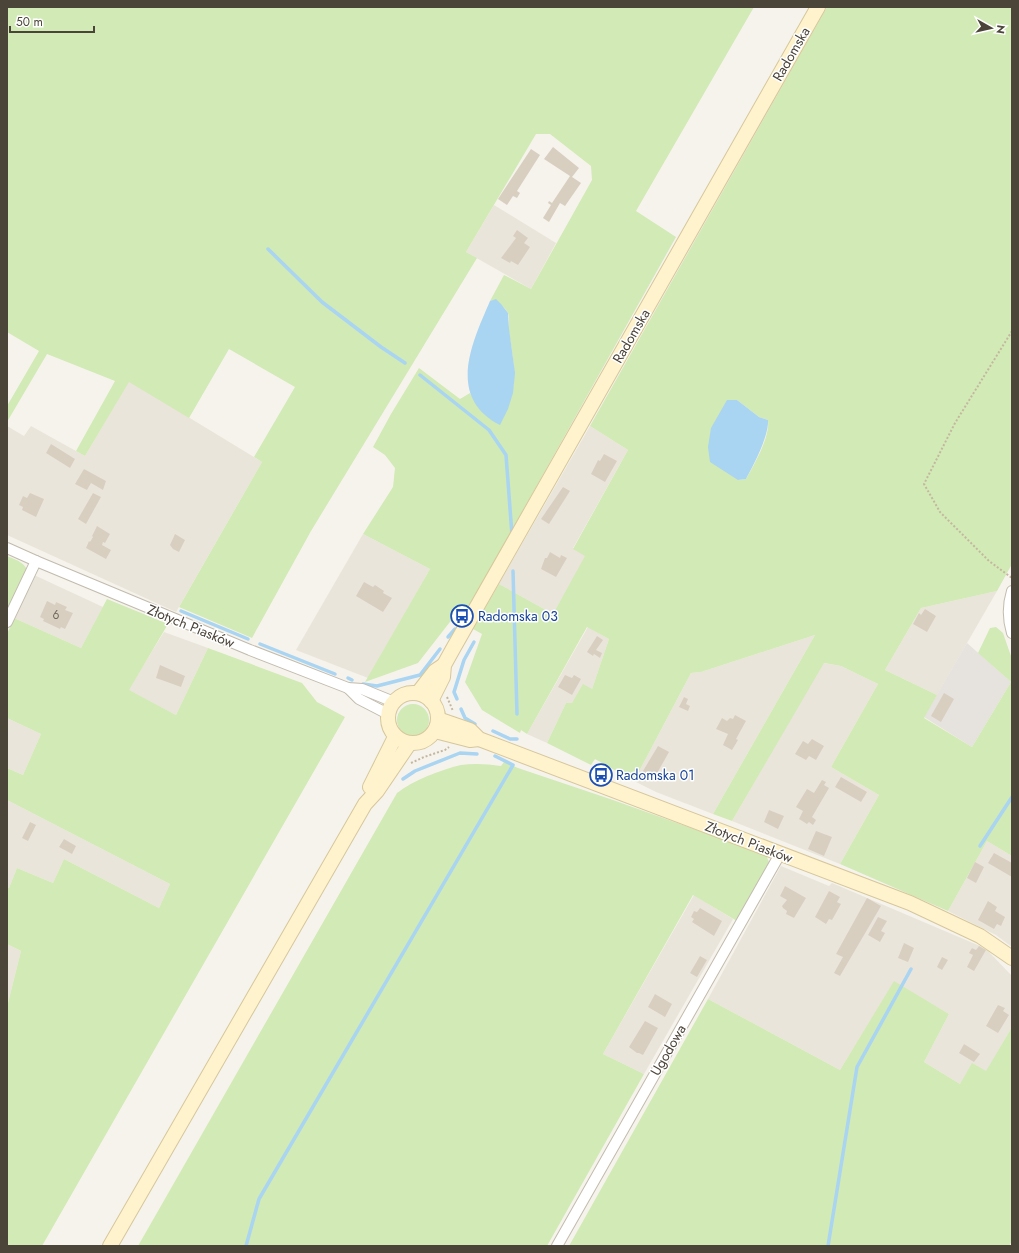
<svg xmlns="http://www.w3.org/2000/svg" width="1019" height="1253" font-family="Jost,sans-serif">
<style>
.residential{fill:#eae5da}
.industrial{fill:#e6e2dd}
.green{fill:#d2eab5;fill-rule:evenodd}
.water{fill:#a9d4f2}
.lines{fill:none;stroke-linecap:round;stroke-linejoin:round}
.stream{stroke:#a9d4f2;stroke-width:3.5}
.building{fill:#d8cfc1}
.street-casing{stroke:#c2bbae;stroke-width:12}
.secondary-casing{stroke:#d6c79b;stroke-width:16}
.path{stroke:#c4b79f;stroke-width:2;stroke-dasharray:2 2;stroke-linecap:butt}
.street{stroke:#fff;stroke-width:10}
.secondary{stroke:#fff3cd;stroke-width:14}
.labels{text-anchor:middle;stroke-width:3;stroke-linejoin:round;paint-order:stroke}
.number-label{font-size:12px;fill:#6e675b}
.street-label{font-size:14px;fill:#4b4439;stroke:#fff}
.transit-label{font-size:14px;fill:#164399;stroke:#fff;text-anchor:start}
</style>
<rect width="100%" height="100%" fill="#f6f3ec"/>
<g class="residential">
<polygon points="494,205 556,243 531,289 466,252"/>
<polygon points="129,381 262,462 176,612 7,535 7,426 24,436 31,426 85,456"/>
<polygon points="590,426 628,450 573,548 586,556 553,614 499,584"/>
<polygon points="363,534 430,569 368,678 296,650"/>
<polygon points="34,575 103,607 81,648 14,618"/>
<polygon points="997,591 937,695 885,670 921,608"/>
<polygon points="588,627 609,639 592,689 572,703 566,703 547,743 527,734"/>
<polygon points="164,632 208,648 176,715 128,690"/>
<polygon points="815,635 713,814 656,792 634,781 691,673 701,672"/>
<polygon points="823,663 841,666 878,684 831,767 879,795 840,864 732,821"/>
<polygon points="7,718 41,734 23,775 7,768"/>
<polygon points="7,800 170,884 159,908 64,859 53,883 17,868 9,888 7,887"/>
<polygon points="987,841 1012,856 1012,947 996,935 948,911"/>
<polygon points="781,866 829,886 832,883 980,946 988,951 1012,976 1012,1027 986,1072 960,1084 924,1062 949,1014 894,982 840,1070 708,999"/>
<polygon points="694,895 733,919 644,1074 603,1054"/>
<polygon points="7,944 21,951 7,1007"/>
</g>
<polygon class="industrial" points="967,643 1011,682 972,747 924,717"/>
<g class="green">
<path d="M7,7H754L636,211L676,237L461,621L453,618L418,663L365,682L430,569L363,534L393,487L395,468L385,455L373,447L391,414L419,368L460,399L470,393C478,408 484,417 500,424C519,387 515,371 509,332C508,327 510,318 508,313C506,309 499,303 496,300L490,301L504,275L531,289L592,180L591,166L550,134H536L466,252L477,258L311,531L252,638L179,607L262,462L254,457L295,387L229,349L189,418L129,382L85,456L76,451L115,381L47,354L7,422V406L39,351L7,332Z"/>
<path d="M827,7H1012V564L997,591L921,608L885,670L937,695L924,718L972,747L1011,682L978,653L990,628L996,627L1003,633L1012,659V856L987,841L948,911L840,864L879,795L831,767L878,684L841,666L824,663L732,821L713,814L815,635L701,672L691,673L634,781L595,759L591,765L547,743L566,703H572L583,684L592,689L609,639L587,627L527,734L521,730L520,733L482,710L465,682L482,634L473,629L499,584L553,614L585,556L573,549L628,450L590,426ZM737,400L759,417L768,420C770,437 755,463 746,479L738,480Z"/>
<path d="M7,556C14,559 27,563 27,572L7,613Z"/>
<polygon points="107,599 168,624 129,690 176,715 208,648 302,683 317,702 345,717 42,1246 7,1246 7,1007 21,951 7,944 7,887 9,888 17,868 53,883 64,859 159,908 170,884 7,800 7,768 23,775 41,734 7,718 7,634 14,618 81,648"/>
<circle cx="413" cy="720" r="16"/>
<path d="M504,762L518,768L613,800L766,855L769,862L737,921L693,895L603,1054L644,1074L547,1246H138L397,793C414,780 440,770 461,765C474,763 488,764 501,766Z"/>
<polygon points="894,981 949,1014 924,1062 960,1084 972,1063 986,1071 1012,1027 1012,1241 1009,1246 569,1246 708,999 840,1070"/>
</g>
<g class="water">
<path d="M496,299L501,304L508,313L509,329L515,373L513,393L508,409L500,425C446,397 472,343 490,301Z"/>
<path d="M727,400H737L759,417L768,420C769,436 754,464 746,479L738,480L710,462L708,447L711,428Z"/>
</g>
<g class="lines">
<g class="stream">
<polyline points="268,249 322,302 381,347 405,363"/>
<polyline points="420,375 489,430 506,455 512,535"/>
<polyline points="513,571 517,714"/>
<polyline points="181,611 248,639"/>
<polyline points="448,637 455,629"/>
<polyline points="260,644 335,674"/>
<polyline points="348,678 352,680"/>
<polyline points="363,684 377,686 420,675 440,649"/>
<polyline points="457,699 454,692 464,660 474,642"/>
<polyline points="461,709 465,718 475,724"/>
<polyline points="493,731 510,739 517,739"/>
<polyline points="403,779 415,771 460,753 477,754"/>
<polyline points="980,846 1012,797"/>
<polyline points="246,1246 259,1199 513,765 495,756"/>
<polyline points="828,1246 857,1067 911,969"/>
</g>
</g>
<g class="building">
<polygon points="553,147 579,168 572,177 581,183 565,206 560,203 549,222 543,218 551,205 548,203 549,201 552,203 570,176 544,159"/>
<polygon points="531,149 540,155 517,191 520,193 517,198 513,196 507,205 498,199"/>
<polygon points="517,230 528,238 524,243 530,247 518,265 511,261 510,263 501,258 516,238 513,236"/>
<polygon points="51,444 75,459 70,468 46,453"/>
<polygon points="604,454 617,461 605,482 591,474 598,460 600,461"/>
<polygon points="84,469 106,481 103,490 91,483 87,490 75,484"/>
<polygon points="563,487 570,491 549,524 541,519"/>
<polygon points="30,493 44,499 36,517 22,510 23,507 19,505 23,496 27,498"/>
<polygon points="93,493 101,497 86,524 78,519"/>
<polygon points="97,526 110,534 105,543 103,542 102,545 111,550 106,559 86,548 89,541 90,542 93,537 92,536"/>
<polygon points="175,534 185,540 179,552 173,549 170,545"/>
<polygon points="550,552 560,558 561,555 567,558 556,577 541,569 545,558 547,558"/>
<polygon points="364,582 373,587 375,585 384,591 383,593 392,598 383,612 356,596"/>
<polygon points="47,601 55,605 56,602 67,607 65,610 73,613 65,629 61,627 60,629 43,621 44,619 40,617"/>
<polygon points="925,609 936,616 927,632 913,624 919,613 921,615"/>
<polygon points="597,636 603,640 596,650 602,653 600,658 594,654 593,656 587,652"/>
<polygon points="160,665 185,676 181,687 156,678"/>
<polygon points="565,675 572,678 574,675 581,679 572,695 558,687"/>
<polygon points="944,693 954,699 941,722 931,716"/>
<polygon points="684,697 688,699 686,704 690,706 688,711 679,707"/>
<polygon points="735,715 746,721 736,739 738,740 732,750 723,745 728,734 716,729 722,718 727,721 730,718 733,719"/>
<polygon points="812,739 824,746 816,760 809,756 806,760 795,754 803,741 808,744"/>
<polygon points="658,746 669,752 656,775 654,774 650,781 640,776"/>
<polygon points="841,777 867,792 861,802 835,787"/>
<polygon points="822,780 826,782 824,785 829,788 812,817 816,820 813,825 809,822 807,824 799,819 803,811 796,807 807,789 814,793"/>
<polygon points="769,810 784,816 778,829 764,822"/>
<polygon points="30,822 36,825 28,841 22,838"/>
<polygon points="816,831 832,837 824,856 808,849"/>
<polygon points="64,839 76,846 72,854 59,847"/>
<polygon points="994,853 1012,863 1012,877 988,863"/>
<polygon points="975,862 984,867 976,883 967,878"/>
<polygon points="785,886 806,898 794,918 786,914 787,911 783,908 782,906 787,900 780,896"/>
<polygon points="829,891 840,897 837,902 841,904 832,920 829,919 826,924 815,917"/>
<polygon points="867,898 881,906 840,976 834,973 843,957 836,954"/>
<polygon points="988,901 997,907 995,911 1005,917 1001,926 997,924 994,929 978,920"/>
<polygon points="700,908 722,921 714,936 692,922 694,919 691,917 694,911 697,912"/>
<polygon points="878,917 887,921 881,931 885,933 880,942 868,935"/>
<polygon points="904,943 914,948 908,962 898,958"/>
<polygon points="979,946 986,950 974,971 967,967 973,955 969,953 972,948 976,950"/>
<polygon points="700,956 707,960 697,977 690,973"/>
<polygon points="942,957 948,960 942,970 937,967"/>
<polygon points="655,994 672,1004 665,1017 648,1007"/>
<polygon points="998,1005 1005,1008 1003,1011 1009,1015 998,1033 986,1026"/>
<polygon points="645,1021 658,1028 643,1055 639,1053 637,1053 629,1047"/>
<polygon points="964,1044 980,1054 974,1062 959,1053"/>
</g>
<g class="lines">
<g class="street-casing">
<g id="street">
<polyline points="7,548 36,561 250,650 348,688 362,689 394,702"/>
<path d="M1012,591C1008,604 1008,620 1012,633"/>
<polyline points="7,622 36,561"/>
<polyline points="348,688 359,699 388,714"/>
<polyline points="557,1246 780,854"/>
</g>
</g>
<g class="secondary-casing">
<g id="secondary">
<circle cx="413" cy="718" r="25"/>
<polyline points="418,693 435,671 444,665"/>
<polyline points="431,701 443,677 444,665 454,647 818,7"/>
<polyline points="438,719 470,730 479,739 910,903 980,936 1012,958"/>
<polyline points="435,731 470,740 479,739"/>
<polyline points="370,787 395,737"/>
<polyline points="110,1246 365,804 377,791 409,744"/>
</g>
</g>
<g class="path">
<polyline points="1012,331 955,423 924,484 940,512 989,561 1012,578"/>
<polyline points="447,697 453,711"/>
<polyline points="411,763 424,757 445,750 449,747"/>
</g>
<use href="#street" class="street"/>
<use href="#secondary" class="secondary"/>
</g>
<defs>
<g id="bus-ring" transform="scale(1.15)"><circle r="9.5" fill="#fff" stroke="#1a4fb4" stroke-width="1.5"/><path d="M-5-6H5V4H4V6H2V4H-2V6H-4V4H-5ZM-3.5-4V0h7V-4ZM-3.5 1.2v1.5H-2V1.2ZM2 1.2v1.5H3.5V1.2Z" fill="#1a4fb4"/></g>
</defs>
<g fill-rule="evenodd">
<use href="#bus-ring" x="462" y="616"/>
<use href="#bus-ring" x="601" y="775"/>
</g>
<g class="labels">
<g class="number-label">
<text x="56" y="619">6</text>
</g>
<g class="street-label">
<text transform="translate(791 54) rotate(-60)" y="5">Radomska</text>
<text transform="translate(631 336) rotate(-60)" y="5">Radomska</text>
<text transform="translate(191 626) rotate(22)" y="5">Złotych Piasków</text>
<text transform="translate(749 842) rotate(21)" y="5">Złotych Piasków</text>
<text transform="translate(668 1050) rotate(-60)" y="5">Ugodowa</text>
</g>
<g class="transit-label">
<text x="478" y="621">Radomska 03</text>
<text x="616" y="780">Radomska 01</text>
</g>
</g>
<rect width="1019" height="1253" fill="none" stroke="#4b4439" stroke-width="16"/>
<g transform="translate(991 28) rotate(98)" stroke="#ffffff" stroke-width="3" paint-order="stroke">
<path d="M0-3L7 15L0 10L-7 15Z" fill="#4b4439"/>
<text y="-6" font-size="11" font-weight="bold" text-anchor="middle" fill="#4b4439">N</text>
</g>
<path d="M10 26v6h84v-6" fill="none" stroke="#4b4439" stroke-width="2"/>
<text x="16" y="26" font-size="12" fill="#4b4439" stroke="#ffffff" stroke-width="3" paint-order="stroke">50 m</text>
</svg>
